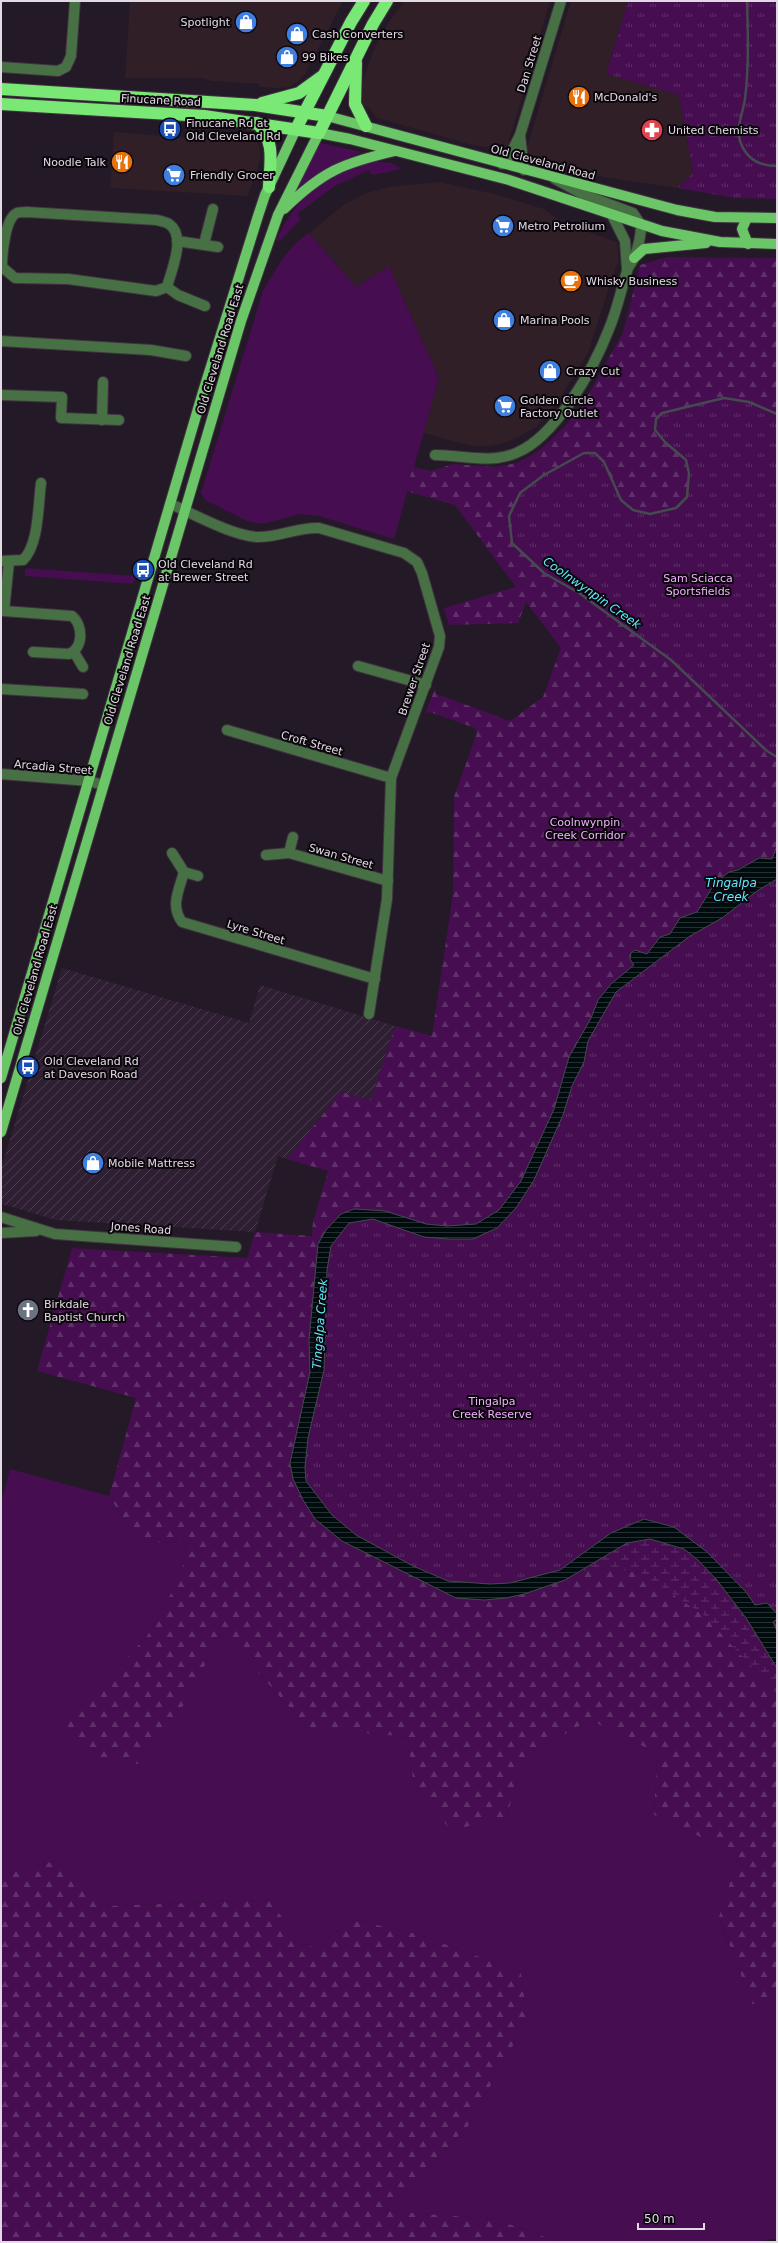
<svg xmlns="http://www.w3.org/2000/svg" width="778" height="2243" font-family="'DejaVu Sans',sans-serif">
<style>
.commercial{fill:#301f27}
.industrial{fill:url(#industrial-furrows)}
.grass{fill:#460d51}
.forest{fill:url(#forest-firs)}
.wetland{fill:url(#wetland-marsh)}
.park{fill:url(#park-tufts)}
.water{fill:url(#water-rules);stroke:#444a4e}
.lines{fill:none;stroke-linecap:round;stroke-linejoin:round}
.stream{stroke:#444a4e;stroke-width:2.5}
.minor-casing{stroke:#3f3440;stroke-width:12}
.major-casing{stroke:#3f3440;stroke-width:12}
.highway-casing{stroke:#3f3440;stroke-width:14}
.minor{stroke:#477144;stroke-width:10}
.major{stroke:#6bc667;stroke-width:10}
.highway{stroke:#79e874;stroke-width:12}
.labels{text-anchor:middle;stroke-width:4;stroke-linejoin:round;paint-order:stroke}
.poi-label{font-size:11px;fill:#e2dae3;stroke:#0b060c;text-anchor:start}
.street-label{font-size:11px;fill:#e2dae3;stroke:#0b060c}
.park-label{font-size:11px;fill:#f1b1fe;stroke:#0b060c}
.water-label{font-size:12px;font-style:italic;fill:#5ceefe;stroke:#0b060c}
</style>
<defs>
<pattern id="industrial-furrows" width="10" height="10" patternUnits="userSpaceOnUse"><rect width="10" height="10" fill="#2f1f32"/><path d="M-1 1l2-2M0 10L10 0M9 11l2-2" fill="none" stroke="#4d3f50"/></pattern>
<pattern id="forest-firs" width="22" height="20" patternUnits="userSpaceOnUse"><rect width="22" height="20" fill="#460d51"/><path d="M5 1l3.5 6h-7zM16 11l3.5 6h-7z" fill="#60306a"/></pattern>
<pattern id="wetland-marsh" width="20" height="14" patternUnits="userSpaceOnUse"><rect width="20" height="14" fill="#460d51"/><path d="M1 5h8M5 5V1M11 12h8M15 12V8" fill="none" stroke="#60306a"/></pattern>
<pattern id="park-tufts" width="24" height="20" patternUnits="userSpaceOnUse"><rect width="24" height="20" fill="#460d51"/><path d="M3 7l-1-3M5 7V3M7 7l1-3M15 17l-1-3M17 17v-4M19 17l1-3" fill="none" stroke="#60306a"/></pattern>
<pattern id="water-rules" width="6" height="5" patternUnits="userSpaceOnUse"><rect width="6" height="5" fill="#000c0e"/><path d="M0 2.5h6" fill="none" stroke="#252f31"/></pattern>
</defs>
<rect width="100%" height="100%" fill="#241926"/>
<g class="commercial">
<polygon points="130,1 343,1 305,74 298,82 289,87 279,88 259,87 259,84 212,81 203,78 125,78"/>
<polygon points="405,1 550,1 506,151 468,144 377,118 369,108 361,104 363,80 373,52 388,23"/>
<polygon points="571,1 628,1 606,74 679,95 693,173 677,188 603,177 530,156 527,147"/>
<polygon points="114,132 203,139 250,137 259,144 261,158 248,196 110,188"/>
<polygon points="439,182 495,194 544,209 563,223 617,242 619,260 615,269 588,353 556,404 543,419 534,428 517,438 504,443 490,446 472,446 423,433 439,378 389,266 356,287 309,233 345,204 366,193 389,187"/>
</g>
<polygon class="industrial" points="62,968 249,1023 260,985 395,1026 371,1101 341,1092 287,1159 278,1156 255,1232 56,1220 2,1204 1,1169"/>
<g class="grass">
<path d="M321,143L362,152C335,163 314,175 293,195H291Z"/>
<path d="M373,161L391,163L401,168L398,170L372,175L369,170L333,187L297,214L301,219L280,241L276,240C301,191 322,176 373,161Z"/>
<path d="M309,233L356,287L389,266L439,378L394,539L319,516L301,514L262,524L247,521L205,500L201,493L263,291C275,271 287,246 309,233Z"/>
<polygon points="25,568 136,576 133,584 25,576"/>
<polygon points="10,1469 109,1496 139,1543 186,1542 183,1574 147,1636 113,1673 186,1702 222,1632 308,1728 408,1737 414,1788 506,1818 525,1756 590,1720 657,1753 654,1815 739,1855 719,1918 752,2004 777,2001 777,2239 751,2242 559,2242 495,2219 386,2211 468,2126 527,2020 521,1972 417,1934 355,1920 314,1948 297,1939 269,1900 107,1906 61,1859 1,1876 1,1503"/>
</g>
<g class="forest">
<path d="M668,257L777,258V414L749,402L662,413L665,442L686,460L689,473L687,497L676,508L650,514L777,663V846L772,859C755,861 723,870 714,885C708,893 706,905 698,912C687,921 677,919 670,934L660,937L647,954L635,950L634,964L611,984L598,1000L591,1018L569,1057L554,1109L521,1181L499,1210L476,1224L447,1226L426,1224L385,1211L317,1261L309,1340L310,1372L290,1463L316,1519L342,1541L456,1598L544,1586L565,1580L578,1572L603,1567L641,1573L705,1616L777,1694V2001L752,2004L719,1917L739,1855L654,1815L657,1753L590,1720L525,1756L506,1818L451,1830L414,1788L408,1737L308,1728L222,1632L186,1702L138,1764L97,1760L61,1723L113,1673L147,1636L182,1574L186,1542L139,1543L109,1496L136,1398L37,1371L72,1248L247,1258L255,1232L312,1236L313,1222L328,1171L287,1159L341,1092L371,1100L395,1026L432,1036L453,893L454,797L477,733L475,728L430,712L425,714L435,689L437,694L510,721L543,697L561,648L526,602L518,623L449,625L444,608L516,587L455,505L406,491L413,467L431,471L453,464L493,467L517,463L540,450L564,427L582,406L616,345L623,332L640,265Z"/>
<polygon points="61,1859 107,1906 270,1900 297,1939 314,1948 355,1920 417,1934 521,1972 527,2020 468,2126 386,2211 495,2219 559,2242 1,2242 1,1876"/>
</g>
<polygon class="wetland" points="650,1539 684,1549 698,1560 716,1579 746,1618 777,1668 777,1694 705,1616 641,1573 603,1567 578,1572 627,1543"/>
<g class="park">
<polygon points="628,1 777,1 777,199 735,198 677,188 693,173 679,95 606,74"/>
<path d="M724,398L749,402L777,414V757L767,751L671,660L579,593L544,573L512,543L509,516L520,493L544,475L584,453H595C610,469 614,500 633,510C649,518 676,513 686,498C688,494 688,485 689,480C689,474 689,465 686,460C680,451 663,440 655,430L656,419L662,413Z"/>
<polygon points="777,865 777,1644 692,1548 639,1532 563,1576 538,1581 445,1587 340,1531 299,1472 325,1242 345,1219 372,1215 432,1232 475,1231 501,1216 525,1185 609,992"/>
</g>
<polygon class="water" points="777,846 777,879 757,891 722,918 690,936 616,992 588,1041 584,1062 572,1086 563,1115 534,1180 516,1208 497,1228 473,1239 449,1239 424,1237 373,1219 349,1223 331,1246 327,1270 324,1370 308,1438 305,1467 306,1481 332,1515 356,1535 413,1566 448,1581 490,1584 510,1583 560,1570 611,1533 644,1519 674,1527 707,1552 746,1592 755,1605 767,1603 777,1614 777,1619 773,1622 777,1631 777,1668 746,1618 716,1579 698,1560 684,1549 650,1539 627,1543 565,1580 524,1594 506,1598 484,1600 456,1598 342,1541 315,1519 303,1500 293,1479 290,1463 310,1372 309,1340 318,1244 326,1230 341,1214 354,1209 385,1211 426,1224 447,1226 476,1224 499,1210 521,1181 554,1109 569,1057 591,1018 598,1000 611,984 634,965 630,959 631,953 635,950 647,954 660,937 670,934 680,918 697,912 715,883 729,872 738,870 759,858 772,859"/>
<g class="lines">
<g class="stream">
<path d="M747,1C748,33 749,67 745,99C743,113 736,126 740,141C746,159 759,166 777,166"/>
<polyline points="777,414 749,402 724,398 662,413 656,419 655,430 665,442 686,460 689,473 687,497 676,508 650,514 633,510 621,500 604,462 595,453 584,453 544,475 520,493 509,516 512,543 544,573 579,593 671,660 767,751 777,757"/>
</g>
<g class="minor-casing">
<g id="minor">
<polyline points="1,67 58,71 66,67 71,56 75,1"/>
<polyline points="520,135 524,170"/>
<polyline points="502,164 510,155 520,135 561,1"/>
<path d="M27,212L157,220C160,221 166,222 169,224C187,236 171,271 167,287L156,291L68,279L15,278L2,267C2,255 5,218 17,213C19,212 24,212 27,212Z"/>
<polyline points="613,217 625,241 627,269"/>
<polyline points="177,241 218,247"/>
<polyline points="204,244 213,209"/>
<polyline points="167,287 178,295 205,306"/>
<polyline points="1,341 151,350 186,356"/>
<polyline points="1,395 62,397 61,418 119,420"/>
<polyline points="102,420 103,382"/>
<path d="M435,455C462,455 490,464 516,453C556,437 594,368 609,329C617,310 621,290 627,271C628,266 632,263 634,258C638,248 641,236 641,225L633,213L582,194L555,179"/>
<path d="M171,504C193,514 235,537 259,537C279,537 298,527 319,528L404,553L417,562L422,573L440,636L439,647L391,778L387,899L369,1014"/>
<path d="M1,561L23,560C39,545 38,505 41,483"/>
<polyline points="1,611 4,611 9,562"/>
<path d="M4,611L72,616C83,625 84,648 69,654L33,652"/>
<polyline points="74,652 83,667"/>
<polyline points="358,666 426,685"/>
<polyline points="1,689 83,694"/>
<polyline points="227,730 391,778"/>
<polyline points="1,774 89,781 103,785"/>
<polyline points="172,853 184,872 198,876"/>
<polyline points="289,853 388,881"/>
<polyline points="266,855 289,853 293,837"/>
<path d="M184,872C179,890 170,906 182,922L375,979"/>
<polyline points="1,1217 55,1234 236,1247"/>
<polyline points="1,1233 36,1231"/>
</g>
</g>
<g class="major-casing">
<g id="major">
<polyline points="327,116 677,210 715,217 777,218"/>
<path d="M284,209C323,171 343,163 395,151"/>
<polyline points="747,218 742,229 748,244"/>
<polyline points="634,258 644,249 706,243"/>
<polyline points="1,1078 203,392 258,216 265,195 296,129"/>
<polyline points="1,1132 241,321 278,215 319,133 350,139 509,180 662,231 720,242 777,244"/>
</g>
</g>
<g class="highway-casing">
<g id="highway">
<polyline points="356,63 355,104 366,126"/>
<polyline points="1,89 255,105 327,116"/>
<polyline points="262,103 299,93 321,77"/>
<polyline points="1,104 204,116 319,133 373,24 387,1"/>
<path d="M257,123C276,142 270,162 269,187"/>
<polyline points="296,129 351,22 364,1"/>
</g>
</g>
<use href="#minor" class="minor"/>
<use href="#major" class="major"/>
<use href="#highway" class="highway"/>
</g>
<defs>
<g id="shop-disc" transform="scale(1.15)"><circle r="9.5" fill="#3f7fe0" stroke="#0b060c"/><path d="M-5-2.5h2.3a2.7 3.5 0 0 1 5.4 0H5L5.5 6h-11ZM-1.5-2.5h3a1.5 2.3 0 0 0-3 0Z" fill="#fff"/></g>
<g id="restaurant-disc" transform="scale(1.15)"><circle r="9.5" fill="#e8710a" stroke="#0b060c"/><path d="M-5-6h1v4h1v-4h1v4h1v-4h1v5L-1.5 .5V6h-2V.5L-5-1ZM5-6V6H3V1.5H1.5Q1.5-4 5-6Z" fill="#fff"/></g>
<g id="bus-disc" transform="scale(1.15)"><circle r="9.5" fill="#1a4fb4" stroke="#0b060c"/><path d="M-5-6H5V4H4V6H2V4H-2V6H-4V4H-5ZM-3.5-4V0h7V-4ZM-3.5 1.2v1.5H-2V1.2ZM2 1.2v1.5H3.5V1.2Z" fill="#fff"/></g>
<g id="pharmacy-disc" transform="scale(1.15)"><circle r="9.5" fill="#e0444e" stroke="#0b060c"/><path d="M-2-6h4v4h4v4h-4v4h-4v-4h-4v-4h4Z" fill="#fff"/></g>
<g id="supermarket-disc" transform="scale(1.15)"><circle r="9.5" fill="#3f7fe0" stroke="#0b060c"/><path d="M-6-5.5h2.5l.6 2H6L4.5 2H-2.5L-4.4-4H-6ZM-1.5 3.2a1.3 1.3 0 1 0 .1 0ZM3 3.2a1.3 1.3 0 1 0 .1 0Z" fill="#fff"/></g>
<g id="cafe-disc" transform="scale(1.15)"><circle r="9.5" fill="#e8710a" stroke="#0b060c"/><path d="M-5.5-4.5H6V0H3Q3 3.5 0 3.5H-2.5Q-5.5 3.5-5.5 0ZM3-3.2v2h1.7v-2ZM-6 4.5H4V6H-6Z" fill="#fff"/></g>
<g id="church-disc" transform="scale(1.15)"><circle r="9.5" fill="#6b7280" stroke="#0b060c"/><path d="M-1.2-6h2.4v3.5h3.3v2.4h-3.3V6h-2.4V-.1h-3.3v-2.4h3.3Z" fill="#fff"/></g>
</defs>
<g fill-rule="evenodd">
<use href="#shop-disc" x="246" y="22"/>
<use href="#shop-disc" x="297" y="34"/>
<use href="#shop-disc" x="287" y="57"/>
<use href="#restaurant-disc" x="579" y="97"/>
<use href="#bus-disc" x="170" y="129"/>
<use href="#pharmacy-disc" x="652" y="130"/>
<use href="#restaurant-disc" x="122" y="162"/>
<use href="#supermarket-disc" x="174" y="175"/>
<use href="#supermarket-disc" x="503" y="226"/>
<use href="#cafe-disc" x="571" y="281"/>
<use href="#shop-disc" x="504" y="320"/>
<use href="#shop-disc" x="550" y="371"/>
<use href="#supermarket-disc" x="505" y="406"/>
<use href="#bus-disc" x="143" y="570"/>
<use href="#bus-disc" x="28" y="1067"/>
<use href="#shop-disc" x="93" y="1163"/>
<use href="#church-disc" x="28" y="1310"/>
</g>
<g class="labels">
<g class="poi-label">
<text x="230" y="26" text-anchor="end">Spotlight</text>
<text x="312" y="38">Cash Converters</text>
<text x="302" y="61">99 Bikes</text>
<text x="594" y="101">McDonald's</text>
<text x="186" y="127">Finucane Rd at<tspan x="186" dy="13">Old Cleveland Rd</tspan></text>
<text x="668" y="134">United Chemists</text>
<text x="106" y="166" text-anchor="end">Noodle Talk</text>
<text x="190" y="179">Friendly Grocer</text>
<text x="518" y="230">Metro Petrolium</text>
<text x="586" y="285">Whisky Business</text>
<text x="520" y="324">Marina Pools</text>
<text x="566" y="375">Crazy Cut</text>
<text x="520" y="404">Golden Circle<tspan x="520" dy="13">Factory Outlet</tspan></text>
<text x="158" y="568">Old Cleveland Rd<tspan x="158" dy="13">at Brewer Street</tspan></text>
<text x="44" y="1065">Old Cleveland Rd<tspan x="44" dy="13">at Daveson Road</tspan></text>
<text x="108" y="1167">Mobile Mattress</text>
<text x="44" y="1308">Birkdale<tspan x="44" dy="13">Baptist Church</tspan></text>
</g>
<g class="street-label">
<text transform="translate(529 64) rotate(-73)" y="4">Dan Street</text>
<text transform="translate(161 100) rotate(3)" y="4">Finucane Road</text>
<text transform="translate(543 162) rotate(15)" y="4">Old Cleveland Road</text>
<text transform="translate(220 349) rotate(-73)" y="4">Old Cleveland Road East</text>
<text transform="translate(127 660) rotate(-73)" y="4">Old Cleveland Road East</text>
<text transform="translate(414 679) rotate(-71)" y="4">Brewer Street</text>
<text transform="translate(312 743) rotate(16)" y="4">Croft Street</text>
<text transform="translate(53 767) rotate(5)" y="4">Arcadia Street</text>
<text transform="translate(341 856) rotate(16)" y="4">Swan Street</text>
<text transform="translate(256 932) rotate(17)" y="4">Lyre Street</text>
<text transform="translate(35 970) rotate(-74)" y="4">Old Cleveland Road East</text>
<text transform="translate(141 1228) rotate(4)" y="4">Jones Road</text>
</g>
<g class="park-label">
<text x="698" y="582">Sam Sciacca<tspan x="698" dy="13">Sportsfields</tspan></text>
<text x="585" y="826">Coolnwynpin<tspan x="585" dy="13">Creek Corridor</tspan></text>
<text x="492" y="1405">Tingalpa<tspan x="492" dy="13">Creek Reserve</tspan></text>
</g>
<g class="water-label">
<text transform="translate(592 593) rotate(35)" y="4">Coolnwynpin Creek</text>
<text x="731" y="887">Tingalpa<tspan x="731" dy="14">Creek</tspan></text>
<text transform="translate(320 1324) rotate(-86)" y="4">Tingalpa Creek</text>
</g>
</g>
<rect width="778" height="2243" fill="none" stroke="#e2dae3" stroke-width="4"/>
<path d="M638 2223v6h66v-6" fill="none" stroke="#e2dae3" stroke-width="2"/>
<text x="644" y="2223" font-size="12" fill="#e2dae3" stroke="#0b060c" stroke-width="3" paint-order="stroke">50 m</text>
</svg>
